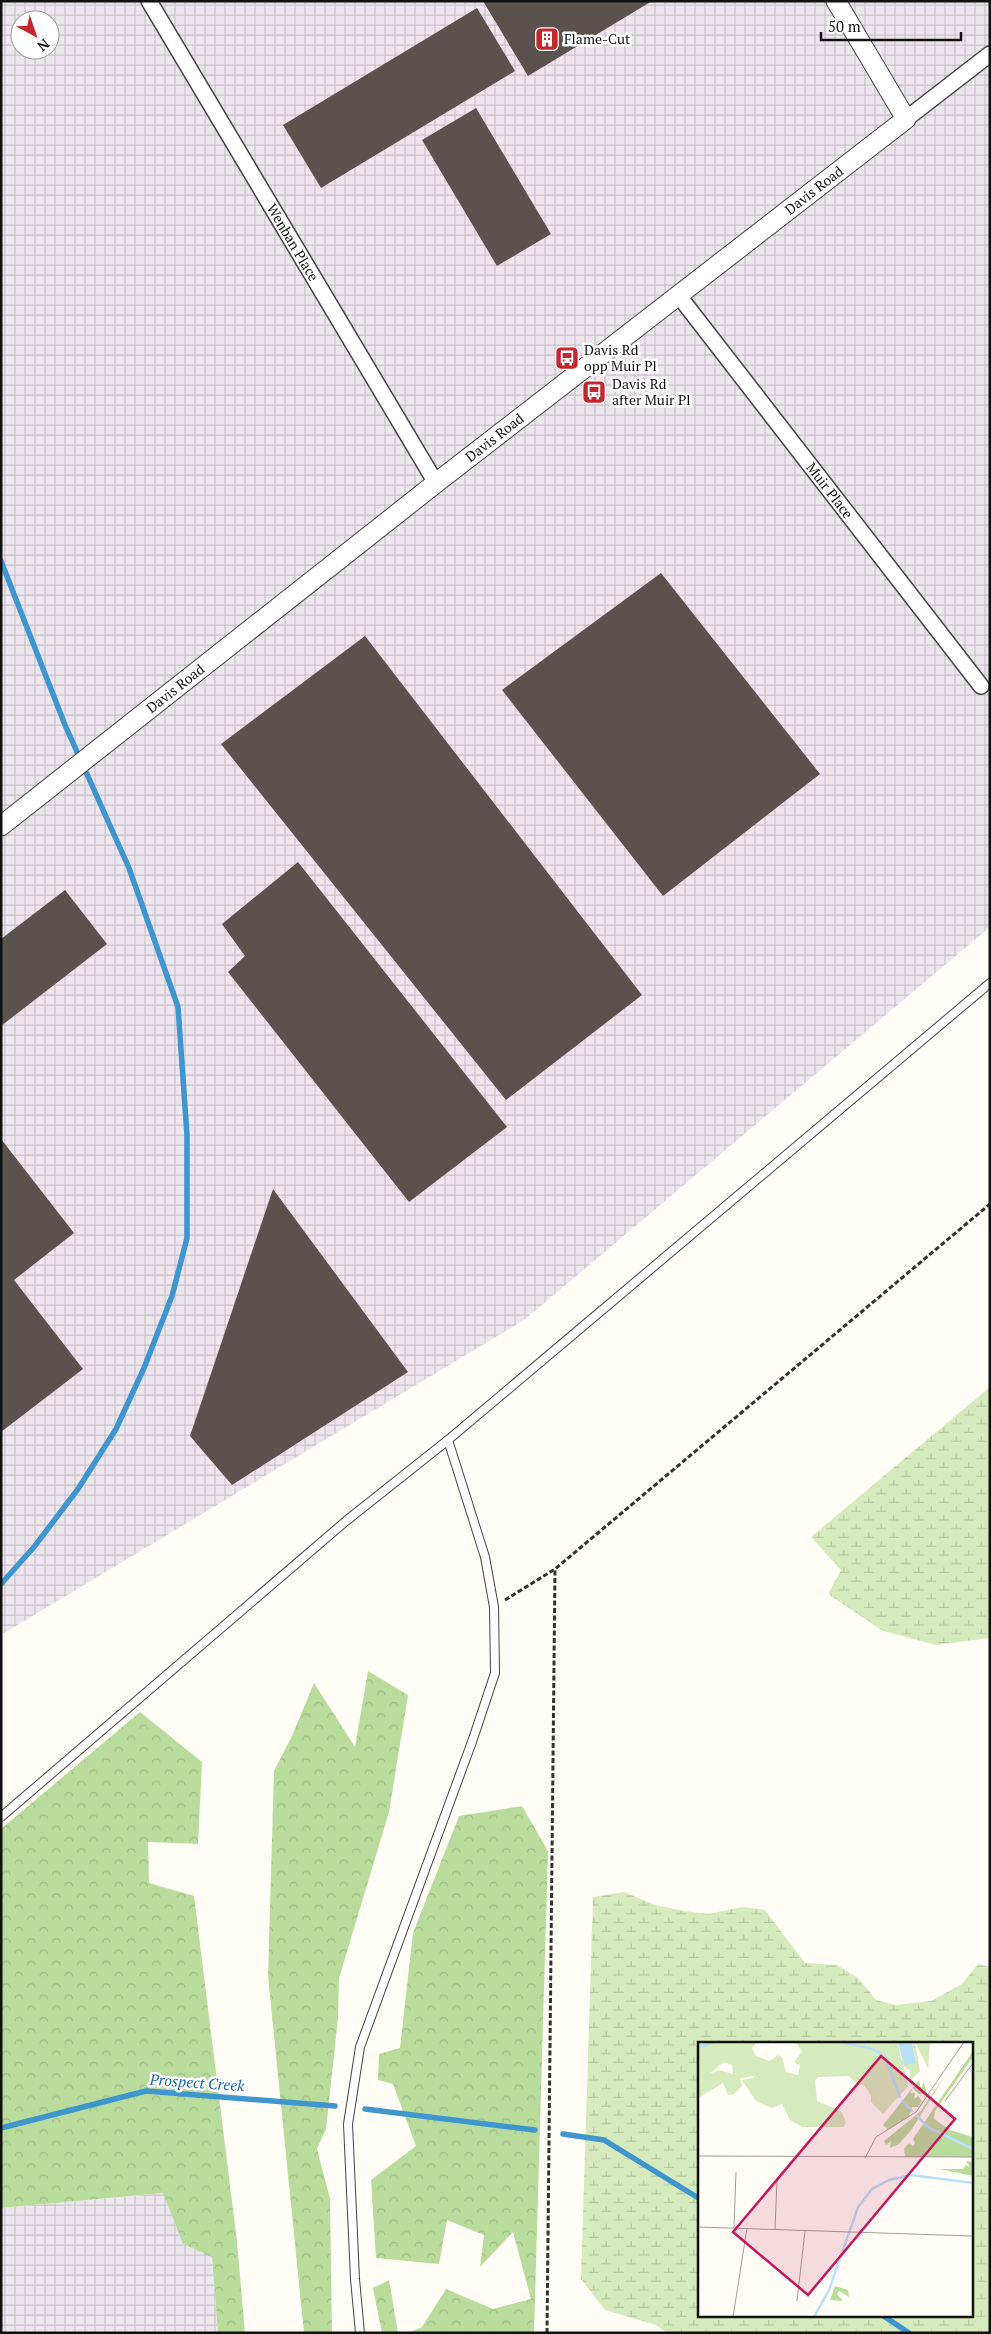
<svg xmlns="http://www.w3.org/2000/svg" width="991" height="2334" font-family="'PT Serif',serif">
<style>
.industrial{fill:url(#industrial-grid);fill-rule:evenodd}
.forest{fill:url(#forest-crowns)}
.wetland{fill:url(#wetland-marsh);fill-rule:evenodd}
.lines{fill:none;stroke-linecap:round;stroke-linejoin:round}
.stream{stroke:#3f96cf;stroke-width:5.5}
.building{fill:#5a524d}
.service-casing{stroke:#444;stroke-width:10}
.minor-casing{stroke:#444;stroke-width:18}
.tertiary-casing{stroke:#444;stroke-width:21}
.path{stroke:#333;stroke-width:3;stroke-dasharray:5 2.5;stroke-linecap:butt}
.service{stroke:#fff;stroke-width:8}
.minor{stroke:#fff;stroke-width:15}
.tertiary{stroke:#fff;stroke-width:19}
.labels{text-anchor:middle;stroke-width:5;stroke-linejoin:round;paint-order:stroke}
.poi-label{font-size:14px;fill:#111;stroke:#fff;text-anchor:start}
.street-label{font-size:14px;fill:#111;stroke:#fff}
.water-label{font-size:15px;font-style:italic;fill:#1768a6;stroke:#fff}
.inset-river{fill:none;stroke:#b9e0f7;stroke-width:2.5}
.inset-road{fill:none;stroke:#a09f9a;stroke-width:1}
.view{fill:#c2185b;fill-opacity:0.15;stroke:#c2185b;stroke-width:2.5}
.inset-edge{fill:none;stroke:#111;stroke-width:2.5}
</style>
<defs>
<pattern id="industrial-grid" width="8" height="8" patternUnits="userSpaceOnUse" patternTransform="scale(1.25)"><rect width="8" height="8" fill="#eee6ef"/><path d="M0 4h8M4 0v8" fill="none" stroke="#cbc4cc"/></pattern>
<pattern id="forest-crowns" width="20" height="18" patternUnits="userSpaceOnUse" patternTransform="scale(1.25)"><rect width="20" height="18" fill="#b9dc9c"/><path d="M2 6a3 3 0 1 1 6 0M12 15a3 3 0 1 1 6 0" fill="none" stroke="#9ebc85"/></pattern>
<pattern id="wetland-marsh" width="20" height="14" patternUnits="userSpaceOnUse" patternTransform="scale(1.25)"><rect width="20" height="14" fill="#d5ebbd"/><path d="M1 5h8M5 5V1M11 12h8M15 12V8" fill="none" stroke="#b6c8a1"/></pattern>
</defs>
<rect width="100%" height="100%" fill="#fffdf5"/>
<g class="industrial">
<path d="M1,1H990V927L524,1320L1,1635ZM20,20H50V50H20Z"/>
<polygon points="164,2193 183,2244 212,2256 218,2333 1,2333 1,2208"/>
</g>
<g class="forest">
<polygon points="368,1671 408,1695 389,1812 339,1978 338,2018 326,2129 317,2149 330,2199 332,2333 304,2333 268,1976 274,1771 291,1738 314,1683 355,1747"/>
<polygon points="140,1712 202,1762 198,1844 148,1842 149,1883 194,1896 237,2242 245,2333 218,2333 212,2257 183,2244 163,2193 1,2208 1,1829"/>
<polygon points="522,1806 548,1851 534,2333 408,2333 422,2327 446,2289 493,2309 531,2299 513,2232 480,2267 484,2235 447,2220 439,2264 376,2258 371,2180 416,2146 393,2084 378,2080 379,2054 400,2048 413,1933 459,1816"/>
<polygon points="389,2280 398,2333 382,2333 373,2288"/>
</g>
<g class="wetland">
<polygon points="990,1387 990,1638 936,1645 883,1631 828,1594 841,1570 811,1537"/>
<path d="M624,1892L655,1905L684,1911L708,1914L742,1907L765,1910L805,1963L837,1965L858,1978L876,2000L895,2005L931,2001L962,1984L978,1964L990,1967V2333H667L656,2325L605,2310L581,2279L593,1897ZM700,2043H972V2315H700Z"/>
</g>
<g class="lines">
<g class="stream">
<polyline points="1,561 65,725 129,868 178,1007 187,1135 187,1238 172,1296 144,1368 116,1429 78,1489 34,1547 1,1584"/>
<polyline points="365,2109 535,2130"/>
<polyline points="1,2128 146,2091 335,2106"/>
<polyline points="563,2134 604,2140 700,2199"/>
<polyline points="882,2315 909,2333"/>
</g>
</g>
<g class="building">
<polygon points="483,1 652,1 528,76"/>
<polygon points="477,8 515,71 321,188 283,125"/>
<polygon points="476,108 551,234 497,266 422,140"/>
<polygon points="661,573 820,774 663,896 502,690"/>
<polygon points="365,636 642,995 506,1100 221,744"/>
<polygon points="298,862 507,1127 409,1202 228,972 245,956 222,924"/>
<polygon points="65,890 107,944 1,1026 1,939"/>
<polygon points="1,1139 74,1233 14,1280 83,1369 1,1432"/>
<polygon points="273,1189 408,1372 232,1485 190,1436"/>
</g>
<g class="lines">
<g class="service-casing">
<g id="service">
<polyline points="1,1817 346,1521 448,1440 990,983"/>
<polyline points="360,2333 355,2279 348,2124 360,2047 473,1739 495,1673 494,1607 485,1557 448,1440"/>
</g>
</g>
<g class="minor-casing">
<g id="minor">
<path id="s1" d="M149,1L436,483"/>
<polyline points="906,119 990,54"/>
<path id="s2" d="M679,296L981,686"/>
</g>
</g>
<g class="tertiary-casing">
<g id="tertiary">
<path id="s3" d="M1,826L436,483L906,119L836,1"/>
</g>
</g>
<g class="path">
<polyline points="505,1600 555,1569 990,1204"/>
<polyline points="547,2333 555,1569"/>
</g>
<use href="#service" class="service"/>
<use href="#minor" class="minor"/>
<use href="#tertiary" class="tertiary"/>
</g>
<defs>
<g id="building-square" transform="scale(1.25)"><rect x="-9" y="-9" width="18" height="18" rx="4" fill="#c4262e" stroke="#fff"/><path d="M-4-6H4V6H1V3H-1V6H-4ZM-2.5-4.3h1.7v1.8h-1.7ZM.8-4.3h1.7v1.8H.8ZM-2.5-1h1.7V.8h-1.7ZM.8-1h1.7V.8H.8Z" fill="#fff"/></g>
<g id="bus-square" transform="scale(1.25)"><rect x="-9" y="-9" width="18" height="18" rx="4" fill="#c4262e" stroke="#fff"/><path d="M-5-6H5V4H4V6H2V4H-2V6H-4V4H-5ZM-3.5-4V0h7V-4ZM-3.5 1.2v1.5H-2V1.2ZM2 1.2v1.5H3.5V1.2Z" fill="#fff"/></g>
</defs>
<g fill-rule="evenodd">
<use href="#building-square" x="547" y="39"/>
<use href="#bus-square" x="567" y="358"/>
<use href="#bus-square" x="594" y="392"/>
</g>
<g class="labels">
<g class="poi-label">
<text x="564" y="44">Flame-Cut</text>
<text x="584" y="355">Davis Rd<tspan x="584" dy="16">opp Muir Pl</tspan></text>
<text x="612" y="389">Davis Rd<tspan x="612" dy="16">after Muir Pl</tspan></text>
</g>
<g class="street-label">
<text dy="5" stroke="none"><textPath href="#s3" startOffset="1032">Davis Road</textPath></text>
<text dy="5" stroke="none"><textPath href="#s1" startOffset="281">Wenban Place</textPath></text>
<text dy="5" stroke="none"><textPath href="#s3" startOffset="628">Davis Road</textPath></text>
<text dy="5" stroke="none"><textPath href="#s2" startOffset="246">Muir Place</textPath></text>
<text dy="5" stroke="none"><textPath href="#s3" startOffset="222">Davis Road</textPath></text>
</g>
<g class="water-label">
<text transform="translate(197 2083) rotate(4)" y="5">Prospect Creek</text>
</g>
</g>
<g transform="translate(698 2042)">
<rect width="275" height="275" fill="#fffdf5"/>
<path d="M232,0V1L230,26L217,0Z" fill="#d5ebbd"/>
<path d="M275,9V15L237,69L236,77L252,88L275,95V115H207L206,107L211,101L215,104L217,101L215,97ZM247,34L214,87L201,102L192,106L193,99L188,103L186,99L222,70ZM221,38L223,46L226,41L229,51L226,56L227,51L221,52L215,46L212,51H217L216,57L220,54L224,59L220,65H214L211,74L190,87L185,83ZM268,119L275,120V134L241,127H265L268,123L272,125ZM137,244L150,248L151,255L141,249L139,252L145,259L132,258Z" fill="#b9dc9c"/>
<path d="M0,0H59L54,6L58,14L72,19L80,13L84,15L88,30L100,33L102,23L96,21L104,9L97,0H200L203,18L218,19L214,0H217L222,29L212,39V28L206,25L210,44L185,72L173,60V54L166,43H160L151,34L120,35L117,39L119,59L143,69L148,80L146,85H104L92,78L84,62L74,66L58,59L44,38L56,36V34L42,36L44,44L36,52L30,53L25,41L0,56ZM26,20L34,23L35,32L21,28L11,32Z" fill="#d5ebbd" fill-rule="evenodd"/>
<path d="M200,0H214L218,21L206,23Z" fill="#b9e0f7"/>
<path class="inset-river" d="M142,0L175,7L188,16L202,56M0,6L16,0M204,58L215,70M218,73L231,86L275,107M116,275L131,248L160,165L174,147L191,138L213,133L275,141"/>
<path class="inset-road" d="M247,59L275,21M0,114L275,115M167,116L178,95L218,70L266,0M0,185L275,194M36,186L38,130M77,187L79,139M99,259L107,189M35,275L49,186"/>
<path class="view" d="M183,14L257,77L110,253L35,190Z"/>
<rect width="275" height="275" class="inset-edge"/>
</g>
<rect width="991" height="2334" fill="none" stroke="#111111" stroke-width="5"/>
<g transform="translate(35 35) rotate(140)"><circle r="24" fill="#ffffff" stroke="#a0a0a0"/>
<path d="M0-4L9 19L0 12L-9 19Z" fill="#c4262e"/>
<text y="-8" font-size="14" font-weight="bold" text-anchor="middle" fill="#111111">N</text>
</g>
<path d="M821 32v8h140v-8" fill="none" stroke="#111111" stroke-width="2.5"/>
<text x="828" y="32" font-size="15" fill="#111111" stroke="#ffffff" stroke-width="4" paint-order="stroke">50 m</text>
</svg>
